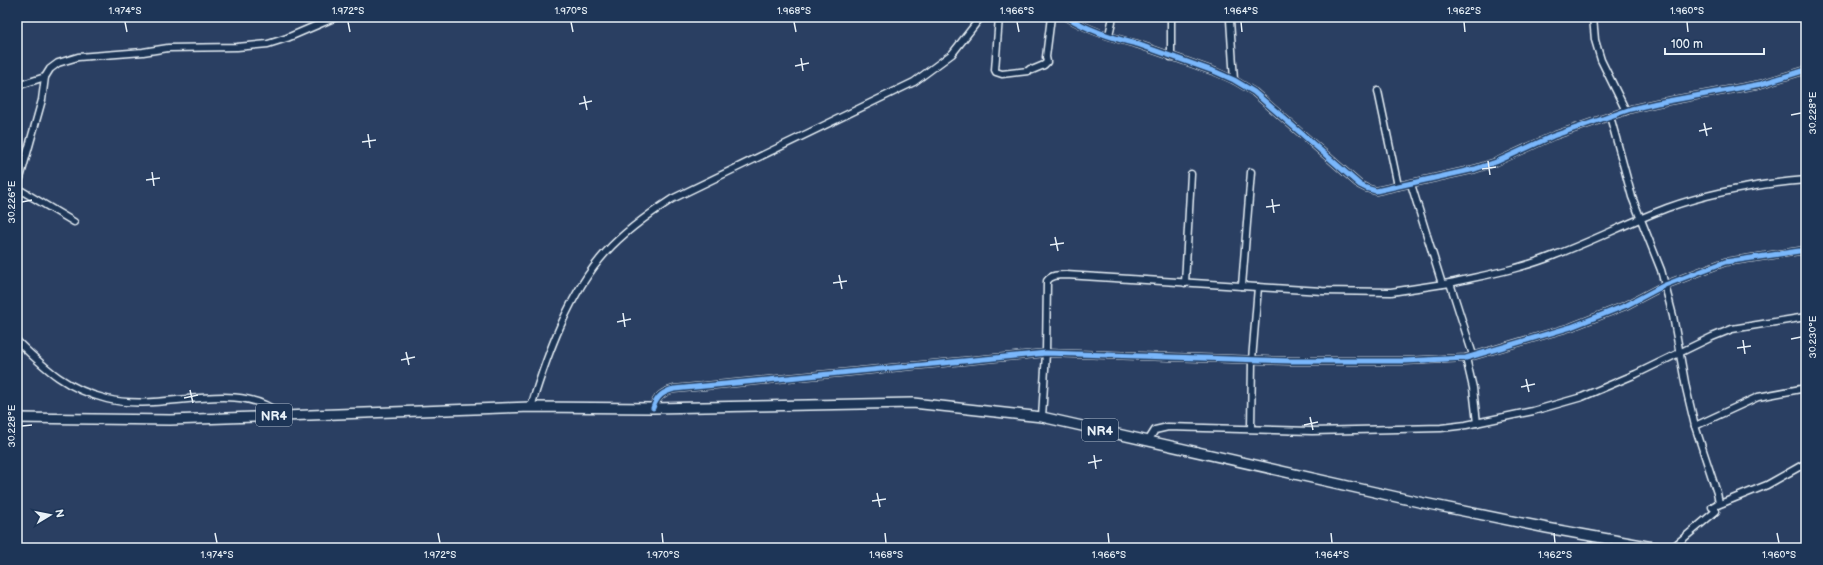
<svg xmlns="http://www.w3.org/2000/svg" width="1823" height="565" font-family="'Balsamiq Sans',sans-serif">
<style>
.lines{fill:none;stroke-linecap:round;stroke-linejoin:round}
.minor-casing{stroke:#e8f1f8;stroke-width:9}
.highway-casing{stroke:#e8f1f8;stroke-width:12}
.minor{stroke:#1d3557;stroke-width:6}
.highway{stroke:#1d3557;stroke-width:9}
.cycleway-casing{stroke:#1d3557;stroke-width:8}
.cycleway{stroke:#7ab7fb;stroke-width:5}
.ticks{fill:none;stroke:#e8f1f8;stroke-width:1.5}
.labels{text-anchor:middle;stroke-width:3;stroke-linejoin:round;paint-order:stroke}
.shield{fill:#1d3557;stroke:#abb9c8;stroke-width:1}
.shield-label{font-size:13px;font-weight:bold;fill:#e8f1f8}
.neatline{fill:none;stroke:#e8f1f8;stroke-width:1.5}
.ticks-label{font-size:10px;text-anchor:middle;fill:#e8f1f8}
</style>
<rect width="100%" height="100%" fill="#2a3f62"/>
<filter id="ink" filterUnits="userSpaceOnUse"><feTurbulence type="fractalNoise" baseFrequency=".025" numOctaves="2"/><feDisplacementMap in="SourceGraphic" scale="8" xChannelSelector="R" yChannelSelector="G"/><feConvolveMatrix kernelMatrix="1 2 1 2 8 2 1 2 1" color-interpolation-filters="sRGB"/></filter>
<g filter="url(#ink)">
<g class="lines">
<g class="minor-casing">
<g id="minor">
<polyline points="999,17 995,70 996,72 1002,74 1028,71 1030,69 1032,70 1044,65 1047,62 1046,57 1051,17"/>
<path d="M1067,17C1088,30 1112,38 1137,44L1216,72L1234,80L1254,92L1360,185L1366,188L1376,191L1475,169L1496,162L1553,136L1631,109L1657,103L1761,84L1806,70"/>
<polyline points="1171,17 1171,57"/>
<polyline points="1232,17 1230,20 1234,80"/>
<polyline points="1593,17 1595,40 1601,60 1626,111"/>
<polyline points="1109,35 1113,17"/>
<polyline points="17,86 45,77"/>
<polyline points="1378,91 1398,186"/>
<polyline points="1610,116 1632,197 1661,270 1673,316 1686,388 1695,426 1717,493 1719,503 1712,507 1716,511 1672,548"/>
<polyline points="1411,184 1442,284"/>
<polyline points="17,188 74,222"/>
<polyline points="17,189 42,100 45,77 50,69 58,63 78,57 143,52 168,48 237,47 268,44 287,38 336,17"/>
<polyline points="1185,283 1191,174"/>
<path d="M1450,283C1485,275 1521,269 1555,255C1593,241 1629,222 1667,208C1712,192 1758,184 1806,180"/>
<polyline points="1242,286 1251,172"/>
<path d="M17,341C46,369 66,389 107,399C162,413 237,377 281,415"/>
<polyline points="1466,358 1473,388 1477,423"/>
<path d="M531,407C547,355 569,293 606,252C625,231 649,214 672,199L914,82L952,54L981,17"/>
<path d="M653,408C657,396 663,392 674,389L1046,353L1291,361H1404L1466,358L1571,327L1627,305L1665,285L1725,262L1806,250"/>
<path d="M1042,417L1046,353L1047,281C1051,275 1058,275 1066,275L1322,291L1391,292L1450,283L1473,355"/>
<polyline points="1695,426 1758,397 1806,388"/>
<polyline points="1251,428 1252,360 1258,287"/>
<polyline points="1148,441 1155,430 1168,427 1312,431 1441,428 1466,425 1533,411 1582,397 1636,374 1712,337 1732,329 1806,317"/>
<polyline points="1715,506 1767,485 1806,463"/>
</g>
</g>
<g class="highway-casing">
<polyline id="highway" points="17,418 170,420 531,407 653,408 913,403 1042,417 1419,502 1547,528 1658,548"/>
</g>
<use href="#minor" class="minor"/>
<use href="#highway" class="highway"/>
<g class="cycleway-casing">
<g id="cycleway">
<path d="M1067,17C1088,30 1112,38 1137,44L1216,72L1234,80L1254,92L1360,185L1366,188L1376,191L1475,169L1496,162L1553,136L1631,109L1657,103L1761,84L1806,70"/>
<path d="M653,408C657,396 663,392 674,389L1046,353L1291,361H1404L1466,358L1571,327L1627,305L1665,285L1725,262L1806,250"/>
</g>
</g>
<use href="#cycleway" class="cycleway"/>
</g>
</g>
<path class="ticks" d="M125,22L127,32M348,22L350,32M571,22L573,32M794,22L796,32M1017,22L1019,32M1241,22L1242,32M1464,22L1465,32M1687,22L1688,32M801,58L803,71M795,66L809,63M584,96L587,110M579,104L592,101M1791,115L1801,113M1704,123L1707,136M1699,131L1712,128M368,134L370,148M362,142L376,140M1488,161L1490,175M1482,169L1496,167M152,172L154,186M146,180L160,178M1272,199L1274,213M22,202L32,200M1266,207L1280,205M1055,237L1058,251M1050,245L1064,243M839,275L842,289M833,283L847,281M623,313L625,327M617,322L631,319M1791,339L1801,337M1743,340L1745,354M1737,348L1751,346M406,352L409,365M401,360L415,357M1526,379L1529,392M1521,387L1535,384M190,390L193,403M184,398L198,395M1310,417L1313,430M1304,425L1318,422M22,426L32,425M1094,455L1096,469M1088,463L1102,460M877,493L880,507M872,501L886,499M215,533L217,543M438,533L440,543M662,533L663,543M885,533L886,543M1108,533L1109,543M1331,533L1332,543M1554,533L1555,543M1777,533L1779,543"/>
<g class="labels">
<g class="shield">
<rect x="256" y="404" width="36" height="22" rx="3"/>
<rect x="1082" y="419" width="36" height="22" rx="3"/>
</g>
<g class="shield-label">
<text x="274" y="420">NR4</text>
<text x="1100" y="435">NR4</text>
</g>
</g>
<rect width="1823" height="565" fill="none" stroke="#1d3557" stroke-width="44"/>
<g transform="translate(50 515) rotate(80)" stroke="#1d3557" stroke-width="3" paint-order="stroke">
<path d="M0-3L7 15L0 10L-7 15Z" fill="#e8f1f8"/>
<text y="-6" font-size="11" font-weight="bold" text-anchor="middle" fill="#e8f1f8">N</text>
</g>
<path d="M1665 48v6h99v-6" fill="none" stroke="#e8f1f8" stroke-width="2"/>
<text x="1671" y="48" font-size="12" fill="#e8f1f8" stroke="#1d3557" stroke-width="3" paint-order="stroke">100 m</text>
<rect x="22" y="22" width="1779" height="521" class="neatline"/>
<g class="ticks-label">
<text x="125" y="14">1.974°S</text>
<text x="348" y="14">1.972°S</text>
<text x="571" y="14">1.970°S</text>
<text x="794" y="14">1.968°S</text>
<text x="1017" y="14">1.966°S</text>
<text x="1241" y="14">1.964°S</text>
<text x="1464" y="14">1.962°S</text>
<text x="1687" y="14">1.960°S</text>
<text transform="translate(1812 113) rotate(-90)" y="4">30.228°E</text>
<text transform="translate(11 202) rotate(-90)" y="4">30.226°E</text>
<text transform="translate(1812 337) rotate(-90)" y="4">30.230°E</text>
<text transform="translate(11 426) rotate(-90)" y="4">30.228°E</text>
<text x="217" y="558">1.974°S</text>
<text x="440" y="558">1.972°S</text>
<text x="663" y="558">1.970°S</text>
<text x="886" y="558">1.968°S</text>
<text x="1109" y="558">1.966°S</text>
<text x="1332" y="558">1.964°S</text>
<text x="1555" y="558">1.962°S</text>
<text x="1779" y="558">1.960°S</text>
</g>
</svg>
